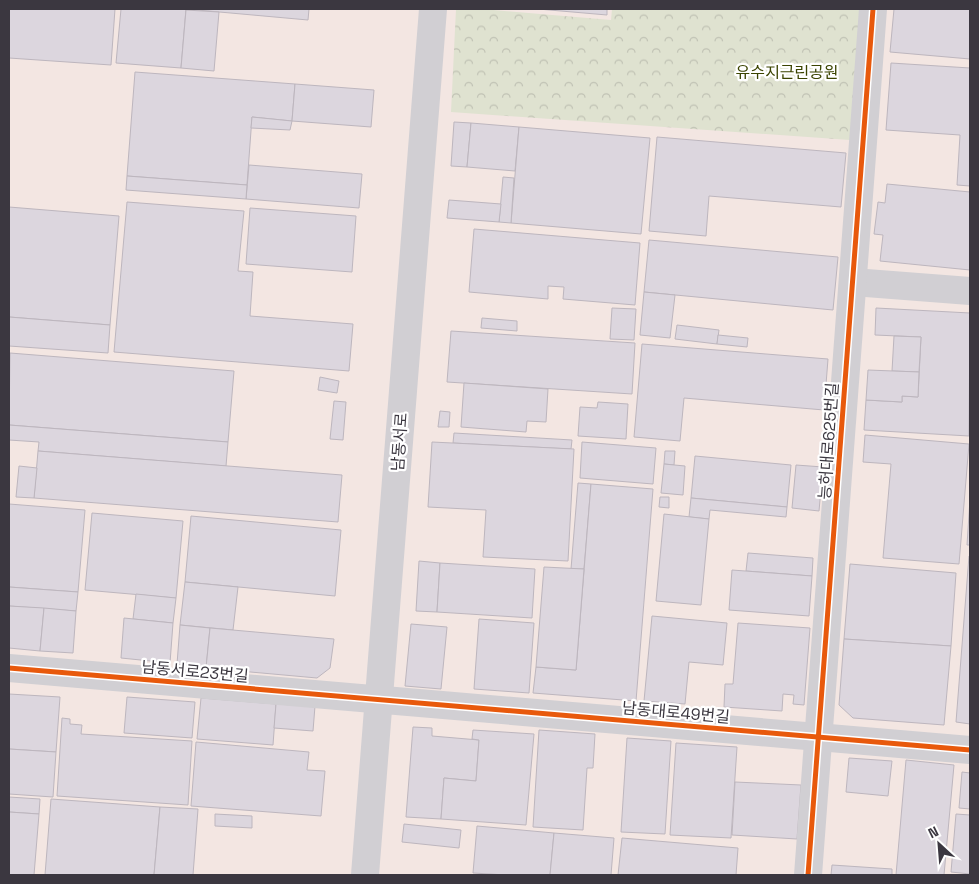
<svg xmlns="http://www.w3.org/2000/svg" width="979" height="884" font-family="'Space Grotesk','Noto Sans KR',sans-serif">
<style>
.industrial{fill:#f3e6e2}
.park{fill:url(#park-crowns)}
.building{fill:#dcd6de;stroke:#bdb6be}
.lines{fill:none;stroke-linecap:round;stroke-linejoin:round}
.minor{stroke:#d1cfd3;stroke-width:28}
.major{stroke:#d1cfd3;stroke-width:28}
.cycleway-casing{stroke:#fff;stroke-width:8}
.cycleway{stroke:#e8590c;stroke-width:5}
.labels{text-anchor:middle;stroke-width:4.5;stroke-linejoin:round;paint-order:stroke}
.park-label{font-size:16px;fill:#3b4400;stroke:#fff}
.street-label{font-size:16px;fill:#3b3740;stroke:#fff}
</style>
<defs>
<pattern id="park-crowns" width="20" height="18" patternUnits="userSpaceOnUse" patternTransform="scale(1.25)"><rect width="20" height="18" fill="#dfe2d0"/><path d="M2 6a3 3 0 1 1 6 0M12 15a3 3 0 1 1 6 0" fill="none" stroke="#c0c2b4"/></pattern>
</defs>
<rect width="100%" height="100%" fill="#f3eef8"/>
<rect class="industrial" x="9" y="9" width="961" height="866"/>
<polygon class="park" points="456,9 482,9 611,20 612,9 860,9 850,140 451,112"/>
<g class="building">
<polygon points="9,9 115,9 111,65 9,58"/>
<polygon points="121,9 186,9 181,68 116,63"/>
<polygon points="186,9 309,9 308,20"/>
<polygon points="538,9 607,9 607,15"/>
<polygon points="894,9 970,9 970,59 890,52"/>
<polygon points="186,10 219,12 214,71 181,68"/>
<polygon points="891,63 970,68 970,186 957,185 960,135 886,130"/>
<polygon points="135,72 295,84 292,121 252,117 247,185 127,176"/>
<polygon points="295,84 374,90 371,127 292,121"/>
<polygon points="252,117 292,121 290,130 251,128"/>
<polygon points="454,122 471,123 467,167 451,166"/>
<polygon points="471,123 519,127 515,171 467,167"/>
<polygon points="519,127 650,138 641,234 511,223"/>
<polygon points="657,137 846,153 841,207 709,196 706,236 649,231"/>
<polygon points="249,165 362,174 359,208 246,199"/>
<polygon points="127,176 247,185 246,199 126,190"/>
<polygon points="503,177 514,178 511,223 499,222"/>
<polygon points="887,184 970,192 970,270 880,261 883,235 874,234 878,202 885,203"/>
<polygon points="449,200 501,204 499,222 447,218"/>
<polygon points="127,202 244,211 238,271 253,272 250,316 353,324 349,371 114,352"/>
<polygon points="9,207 119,216 110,325 9,317"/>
<polygon points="250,208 356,216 352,272 246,264"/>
<polygon points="474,229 640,243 635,305 563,299 564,287 548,286 548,299 469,292"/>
<polygon points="649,240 838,257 833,310 644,292"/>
<polygon points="644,292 675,295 670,338 640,335"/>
<polygon points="612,308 636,309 634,340 610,339"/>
<polygon points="876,308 970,313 969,436 864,430 866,400 902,402 902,396 918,397 921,337 875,335"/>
<polygon points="9,317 110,325 108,353 9,346"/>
<polygon points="482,318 517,321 517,331 481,328"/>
<polygon points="677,325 719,330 717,344 675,339"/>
<polygon points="451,331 635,343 632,394 447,382"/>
<polygon points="718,335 748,338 747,347 717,344"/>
<polygon points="894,336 921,337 919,372 892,371"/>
<polygon points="642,344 828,359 824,410 684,398 680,441 634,437"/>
<polygon points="10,353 234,371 228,442 9,425"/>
<polygon points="868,370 919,372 918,397 902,396 902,402 866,400"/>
<polygon points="320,377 339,381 337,393 318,390"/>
<polygon points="464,383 548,389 546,422 527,421 526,432 461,427"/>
<polygon points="334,401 346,402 343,440 330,439"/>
<polygon points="598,402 628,404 626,439 578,436 580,407 597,408"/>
<polygon points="440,411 450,412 449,427 438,427"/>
<polygon points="9,425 228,442 226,466 38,451 39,442 9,440"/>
<polygon points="454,433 572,440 571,449 453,443"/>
<polygon points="865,435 969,444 959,564 883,558 891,464 863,462"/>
<polygon points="432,442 574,449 568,561 483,557 486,510 428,507"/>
<polygon points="582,442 656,448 653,484 580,478"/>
<polygon points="38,451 342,475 338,522 34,498"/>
<polygon points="665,451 675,451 674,465 664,464"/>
<polygon points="695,456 791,465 787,507 691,498"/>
<polygon points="664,464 685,466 683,495 661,493"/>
<polygon points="796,465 823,467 819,511 792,508"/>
<polygon points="19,466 37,468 34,498 16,497"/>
<polygon points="578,483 591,484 584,569 571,569"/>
<polygon points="591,484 653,489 636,701 533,693 536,667 576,670"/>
<polygon points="660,497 669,497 669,508 659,507"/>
<polygon points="691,498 787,507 786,517 710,510 709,519 689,517"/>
<polygon points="970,499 970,545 967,545"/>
<polygon points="9,504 85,510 78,592 9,587"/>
<polygon points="92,513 183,521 176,598 85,590"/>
<polygon points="664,514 709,519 701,605 656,601"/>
<polygon points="191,516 341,530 335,596 185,582"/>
<polygon points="748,553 813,558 812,576 746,571"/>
<polygon points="969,556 970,556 970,724 956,722"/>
<polygon points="419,561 440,563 437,612 416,611"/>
<polygon points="440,563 535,569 532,618 437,612"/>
<polygon points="850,564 956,573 951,646 844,639"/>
<polygon points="544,567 584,569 576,670 536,667"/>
<polygon points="732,570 812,576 809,616 729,610"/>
<polygon points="185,582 238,587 233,630 180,625"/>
<polygon points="9,587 78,592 76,611 9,606"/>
<polygon points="136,594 176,598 173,623 133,619"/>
<polygon points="9,606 44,608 40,651 9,648"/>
<polygon points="44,608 76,611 73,653 40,651"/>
<polygon points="652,616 727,623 723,665 689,662 685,704 644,701"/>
<polygon points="124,618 173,623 170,663 121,658"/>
<polygon points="479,619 534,623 529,693 474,689"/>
<polygon points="738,623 810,628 804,705 793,704 794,695 783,694 782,711 724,707 725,684 733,684"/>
<polygon points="411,624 447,627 441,689 405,686"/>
<polygon points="180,625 210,628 206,668 177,664"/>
<polygon points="210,628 334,639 330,668 317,678 206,668"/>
<polygon points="844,639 951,646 944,725 853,718 839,705"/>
<polygon points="9,694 60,697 56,752 9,749"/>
<polygon points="127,697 195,702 192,738 124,733"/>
<polygon points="201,698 276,704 273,745 197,739"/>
<polygon points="276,704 315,706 313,731 274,728"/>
<polygon points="62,718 70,719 70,724 82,725 81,734 192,741 188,805 57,796"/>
<polygon points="413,727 432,728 432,736 479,740 476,781 444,778 441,819 406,817"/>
<polygon points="473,730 534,734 526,825 441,819 444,778 476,781 479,740 472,739"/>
<polygon points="539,730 595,734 593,768 587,768 583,830 533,827"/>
<polygon points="627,738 671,741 665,834 621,832"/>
<polygon points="196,742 309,752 307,770 325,771 321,816 191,806"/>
<polygon points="676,743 737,747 731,838 670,835"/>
<polygon points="9,749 56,752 53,797 9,794"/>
<polygon points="849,758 892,761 888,796 846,792"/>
<polygon points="906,760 954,765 944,875 896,875"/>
<polygon points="962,772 970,773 970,809 959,808"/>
<polygon points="735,782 801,785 797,839 732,835"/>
<polygon points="9,797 40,799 39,814 9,812"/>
<polygon points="51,799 160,807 154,875 45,875"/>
<polygon points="160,807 198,809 193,875 154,875"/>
<polygon points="9,812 39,814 34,875 9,875"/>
<polygon points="215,814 252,816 252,828 215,826"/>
<polygon points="956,814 970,815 970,874 951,872"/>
<polygon points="404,824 461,830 459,848 402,842"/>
<polygon points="477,826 554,833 550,875 506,875 473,873"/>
<polygon points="554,833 614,838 611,875 550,875"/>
<polygon points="622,838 738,848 736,875 618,875"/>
<polygon points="832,865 892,869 892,875 831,875"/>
</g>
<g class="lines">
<g class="minor">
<polyline points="853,282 970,291"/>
<polyline points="9,668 970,750"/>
<polyline points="808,875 873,9"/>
</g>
<polyline class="major" points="365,875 433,9"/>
<g class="cycleway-casing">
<g id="cycleway">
<polyline points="9,668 970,750"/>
<polyline points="808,875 873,9"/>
</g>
</g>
<use href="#cycleway" class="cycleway"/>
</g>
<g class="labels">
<g class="park-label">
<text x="787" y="78">유수지근린공원</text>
</g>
<g class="street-label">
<text transform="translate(828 441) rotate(-86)" y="6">능허대로625번길</text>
<text transform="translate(399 442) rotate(-86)" y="6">남동서로</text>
<text transform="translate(195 671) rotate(5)" y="6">남동서로23번길</text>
<text transform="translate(676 712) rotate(5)" y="6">남동대로49번길</text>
</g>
</g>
<rect width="979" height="884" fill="none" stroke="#3b3740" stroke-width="20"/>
<g transform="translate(939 844) rotate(334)" stroke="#ffffff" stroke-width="4" paint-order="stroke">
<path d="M0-4L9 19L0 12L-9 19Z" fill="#3b3740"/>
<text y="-8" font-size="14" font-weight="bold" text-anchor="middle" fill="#3b3740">N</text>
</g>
</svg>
